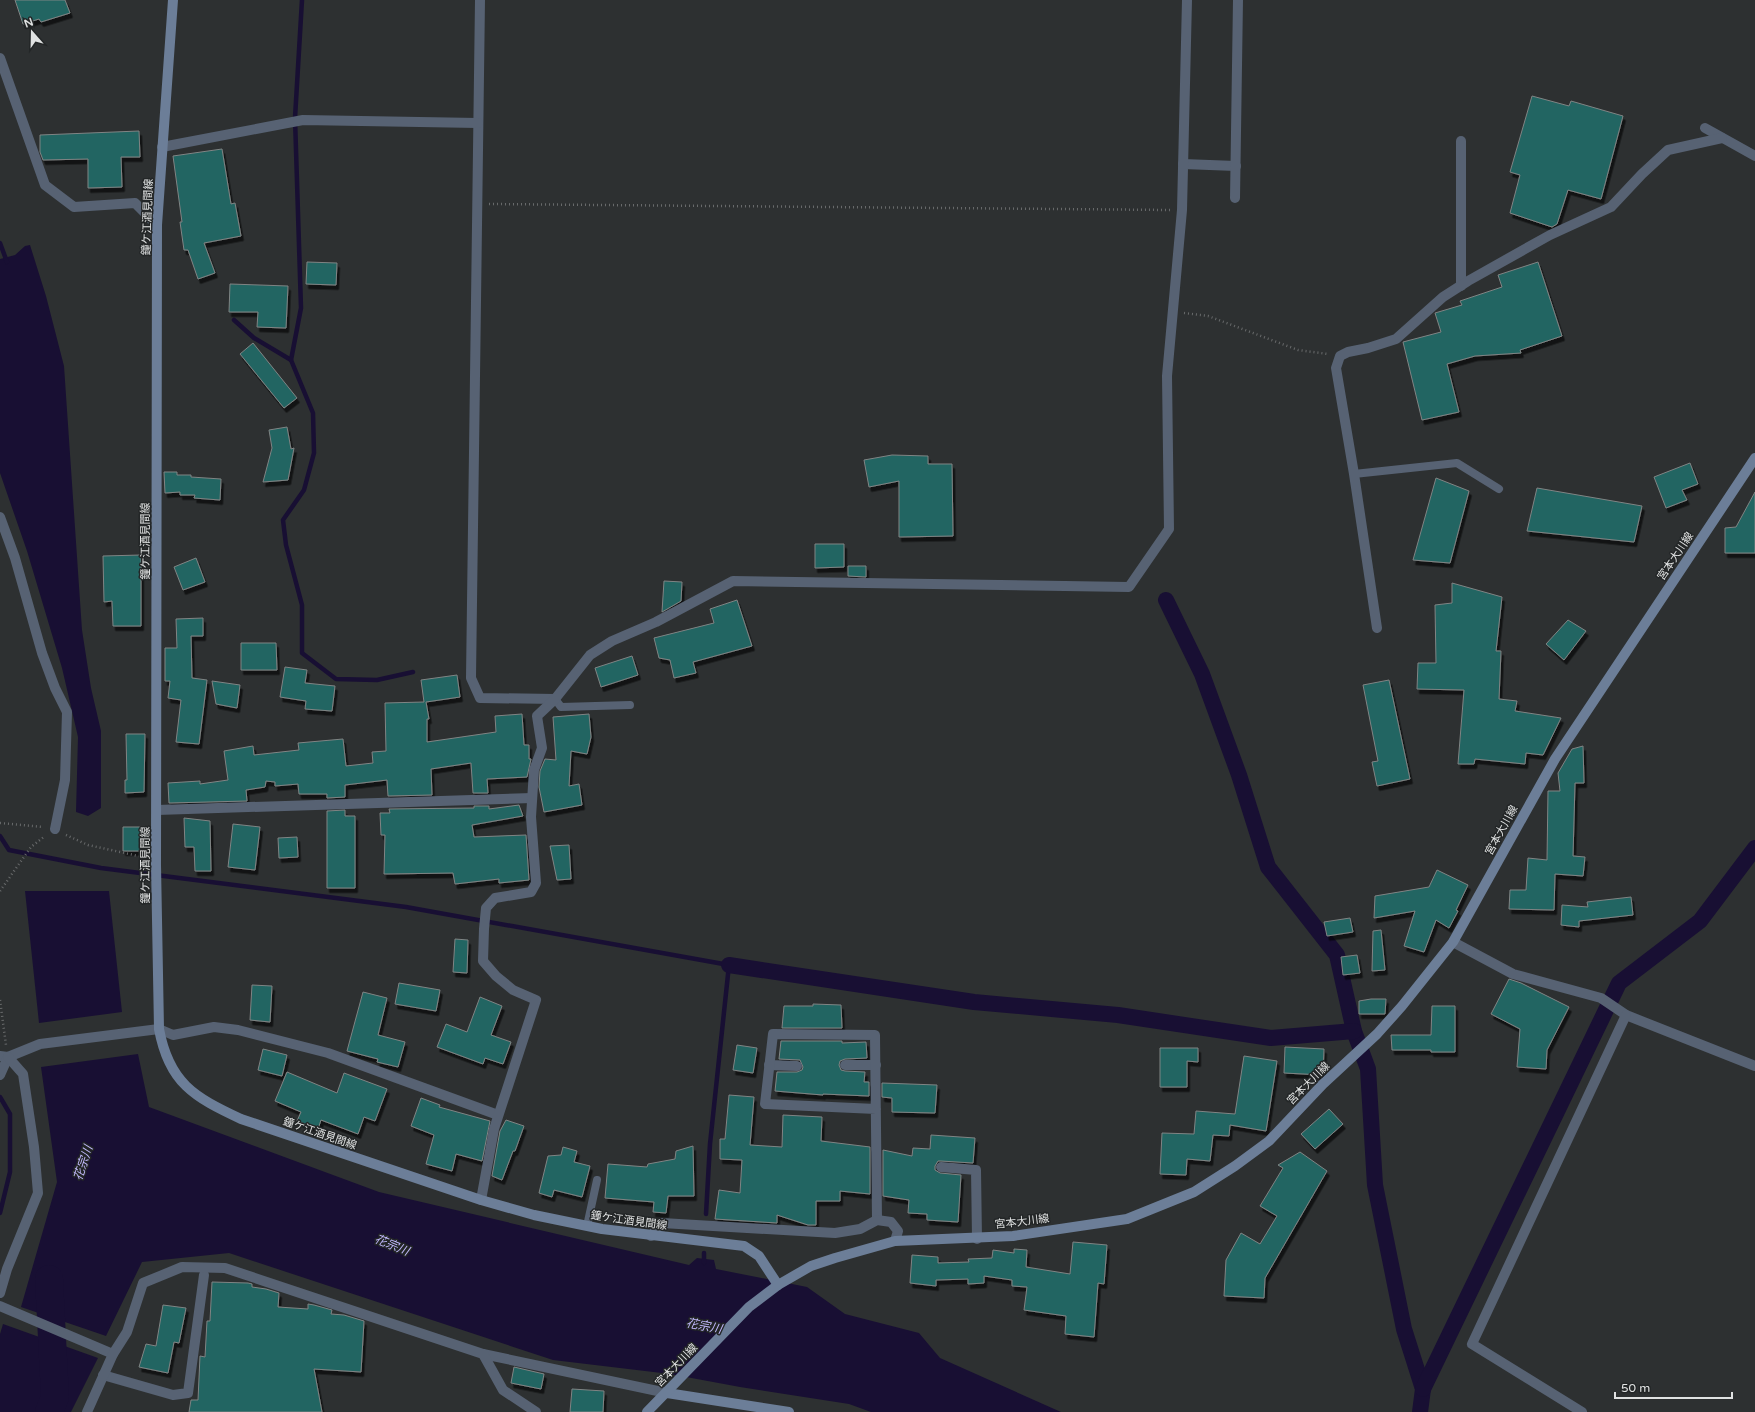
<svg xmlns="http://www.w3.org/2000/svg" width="1755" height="1412" font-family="'Varela Round','Noto Sans JP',sans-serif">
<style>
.water{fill:#180f33}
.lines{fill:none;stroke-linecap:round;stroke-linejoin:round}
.stream{stroke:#180f33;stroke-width:4.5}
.canal{stroke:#180f33;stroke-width:16}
.river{stroke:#180f33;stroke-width:28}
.building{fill:#216562;stroke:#808484;filter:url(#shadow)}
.path{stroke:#686a6b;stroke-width:2.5;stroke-dasharray:1 3;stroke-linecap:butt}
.lane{stroke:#576273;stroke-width:8}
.street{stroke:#576273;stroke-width:10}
.secondary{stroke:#6c7e98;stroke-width:10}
.labels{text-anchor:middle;stroke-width:3;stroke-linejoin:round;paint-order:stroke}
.street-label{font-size:11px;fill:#e0e2e2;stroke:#232627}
.water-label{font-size:12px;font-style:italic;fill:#c3baff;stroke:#232627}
</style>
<defs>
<filter id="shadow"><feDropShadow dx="2.5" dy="4.5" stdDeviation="0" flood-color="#0009"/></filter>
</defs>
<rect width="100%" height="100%" fill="#2d3031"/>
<g class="water">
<polygon points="30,245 46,296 64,366 82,630 91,688 101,731 101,808 88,816 76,812 78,737 62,668 27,551 0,473 0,259 15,255 25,246"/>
<polygon points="25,891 109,891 122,1012 39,1023"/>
<polygon points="138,1054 149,1107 379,1192 689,1265 697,1258 714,1260 716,1269 807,1287 845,1314 919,1333 940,1358 1061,1412 871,1412 849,1404 740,1387 670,1374 553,1360 229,1253 142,1262 106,1336 21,1307 57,1182 41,1067"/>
<polygon points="3,1324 98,1358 71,1412 0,1412 0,1334"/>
</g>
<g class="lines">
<g class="stream">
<polyline points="0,243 7,262"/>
<polyline points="234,320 254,338 291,360 313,413 314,453 304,490 283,520 286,545 302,605 302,653 336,679 377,680 413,672"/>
<polyline points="291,360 301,308 295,118 302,0"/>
<polyline points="0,836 9,850 101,868 406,907 729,965 710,1144 706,1214"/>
<polyline points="0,1097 10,1114 10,1172 0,1213"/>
<polyline points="704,1263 704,1253"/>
</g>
<g class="canal">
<polyline points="1166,600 1202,674 1239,775 1268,867 1337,955 1354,1031 1368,1069 1375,1185 1404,1329 1423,1389 1420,1412"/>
<polyline points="729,965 974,1002 1118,1015 1271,1038 1354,1031"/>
<polyline points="1423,1389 1619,983 1700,921 1755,848"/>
</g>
<polyline class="river" points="49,1412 55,1397 49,1279"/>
</g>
<g class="building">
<polygon points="15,0 65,0 70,13 41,22 39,19 23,24"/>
<polygon points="1532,96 1569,106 1571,101 1623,116 1601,199 1568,190 1557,224 1552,227 1510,213 1520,175 1510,172"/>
<polygon points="139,131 140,157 121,157 122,187 88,188 88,159 43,160 40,152 40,135"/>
<polygon points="222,149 231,204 235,203 241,236 204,243 215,273 198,279 188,250 184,250 180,222 182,222 173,156"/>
<polygon points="307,262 337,263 336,285 306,284"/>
<polygon points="1538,262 1562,336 1520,350 1521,353 1475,356 1447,364 1459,412 1422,420 1403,342 1441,332 1435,313 1462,305 1460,301 1502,287 1498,275"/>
<polygon points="230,284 288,286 286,328 257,327 258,312 229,312"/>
<polygon points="253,343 297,398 284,408 240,354"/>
<polygon points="287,427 291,449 294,448 288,480 263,482 272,448 269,430"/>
<polygon points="892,455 928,456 928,464 952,464 953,536 899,537 899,481 869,487 864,460"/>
<polygon points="1690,463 1698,484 1682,490 1687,500 1666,508 1654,477"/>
<polygon points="164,472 177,472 177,475 191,475 191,477 221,479 220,500 194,498 195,495 180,495 180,492 165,493"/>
<polygon points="1436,478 1469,491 1450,563 1413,560"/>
<polygon points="1537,488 1642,506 1634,542 1527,531"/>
<polygon points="1755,492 1755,553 1725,553 1725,528 1736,527"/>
<polygon points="815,544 844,544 844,567 815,568"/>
<polygon points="141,555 141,626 113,626 112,601 104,602 103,556"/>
<polygon points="196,558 205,582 183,590 174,567"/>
<polygon points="848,566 866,566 866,577 848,576"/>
<polygon points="664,581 682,582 681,601 662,612"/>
<polygon points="1452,583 1502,597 1496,651 1501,651 1499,699 1517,701 1515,711 1561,718 1543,755 1526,753 1525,764 1475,759 1474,764 1458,764 1464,690 1417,689 1418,663 1436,663 1435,605 1452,603"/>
<polygon points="737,600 752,646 693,662 696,673 674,678 670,660 659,658 654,638 714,623 710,609"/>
<polygon points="203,618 203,636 191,636 192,678 207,680 199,744 176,742 181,700 168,698 170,681 165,681 165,648 177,648 176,619"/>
<polygon points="1568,620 1586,631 1564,660 1546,644"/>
<polygon points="241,643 276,643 277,670 241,670"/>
<polygon points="632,656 638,675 601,687 595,668"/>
<polygon points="285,667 307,670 305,683 335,686 332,711 305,709 306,701 280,697"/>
<polygon points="457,675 460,697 426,702 429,719 427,719 427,742 496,732 495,716 522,714 524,745 529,745 529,759 531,759 527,777 487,779 488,793 473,793 471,763 431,769 432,795 388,796 387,780 345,785 345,797 327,798 327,794 299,794 298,784 275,786 275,782 266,781 265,787 246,790 247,801 169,803 168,783 200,781 200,784 228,780 224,751 253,746 254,755 299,750 298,743 343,739 346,766 373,763 372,752 386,751 385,703 424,702 421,680"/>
<polygon points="1389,680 1410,779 1377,786 1372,762 1378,761 1363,685"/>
<polygon points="212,681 240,685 237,708 216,704"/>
<polygon points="589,714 591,737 587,754 571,751 569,786 579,784 582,805 544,812 539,787 540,771 545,759 556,760 553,717"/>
<polygon points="126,734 145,734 144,792 125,793 125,780 127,780"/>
<polygon points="1583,746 1584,783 1575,783 1573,856 1585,857 1583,876 1555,874 1554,910 1509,909 1510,890 1526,890 1528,858 1547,860 1548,791 1560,791 1558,773 1572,749"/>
<polygon points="519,805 523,816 472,825 474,837 526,835 529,880 499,883 499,879 455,884 453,873 384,874 385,835 381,835 380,813 390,813 389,809 474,808 474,806 489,806 489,809"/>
<polygon points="345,810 345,816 355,816 355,888 327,888 327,811"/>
<polygon points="184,818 210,821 211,871 195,871 194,847 185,847"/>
<polygon points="233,824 260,827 255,870 228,867"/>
<polygon points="123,827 145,827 146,851 123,851"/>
<polygon points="297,837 298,857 279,858 278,838"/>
<polygon points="569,845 571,879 557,880 550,846"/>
<polygon points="1437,870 1468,885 1456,910 1458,911 1449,928 1436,920 1424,952 1404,946 1415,911 1374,918 1375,896 1429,887"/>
<polygon points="1631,897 1633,915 1579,921 1579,927 1561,925 1562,905 1588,907 1587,902"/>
<polygon points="1350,918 1353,932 1327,936 1324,922"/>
<polygon points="1381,930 1385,970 1372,971 1373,931"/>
<polygon points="455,939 468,940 467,973 453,972"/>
<polygon points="1357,955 1360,973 1343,975 1341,957"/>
<polygon points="1509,979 1521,983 1569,1007 1547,1050 1546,1069 1517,1067 1520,1029 1491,1014"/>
<polygon points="399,983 440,990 436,1011 395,1004"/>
<polygon points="252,985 272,986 270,1022 250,1020"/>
<polygon points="363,992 387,998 378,1035 405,1042 398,1067 377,1062 378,1059 347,1051"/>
<polygon points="480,997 502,1006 491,1035 511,1042 503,1064 485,1058 483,1064 437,1047 446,1024 467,1032"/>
<polygon points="1371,999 1386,999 1385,1014 1359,1014 1359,1001"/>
<polygon points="813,1004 841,1005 842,1028 782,1028 784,1006 813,1006"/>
<polygon points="1432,1006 1455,1006 1455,1052 1431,1052 1431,1050 1392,1050 1391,1035 1431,1035"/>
<polygon points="781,1041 842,1041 842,1043 866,1042 867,1058 845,1059 840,1061 839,1065 841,1070 845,1071 865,1072 864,1082 869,1082 869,1096 823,1094 823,1095 775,1091 777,1072 797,1072 802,1070 803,1067 800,1060 779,1059"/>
<polygon points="737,1045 757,1048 753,1073 733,1070"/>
<polygon points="1285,1047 1324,1049 1323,1075 1284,1073"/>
<polygon points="1160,1048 1198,1048 1198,1062 1187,1061 1187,1087 1160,1087"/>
<polygon points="263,1049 287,1055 282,1076 258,1070"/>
<polygon points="1244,1056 1277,1061 1266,1131 1230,1125 1229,1136 1213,1135 1210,1161 1187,1159 1186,1175 1160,1174 1162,1133 1194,1134 1196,1111 1235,1114"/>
<polygon points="287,1072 337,1093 344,1073 387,1089 375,1121 364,1117 358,1134 321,1120 318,1129 297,1121 301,1112 275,1101"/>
<polygon points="882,1083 937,1085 935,1113 892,1112 892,1098 882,1097"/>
<polygon points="729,1095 754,1097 750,1145 782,1147 783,1115 822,1117 821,1141 870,1147 870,1194 840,1191 840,1201 816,1201 816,1225 808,1225 777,1215 777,1223 715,1219 719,1190 740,1193 742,1160 720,1159 720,1139 725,1139"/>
<polygon points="421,1098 440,1105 439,1107 490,1121 482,1161 456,1154 452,1171 426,1164 434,1135 411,1126"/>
<polygon points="1329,1109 1343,1124 1315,1149 1301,1134"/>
<polygon points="506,1120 524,1126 515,1151 513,1151 502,1180 492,1176 500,1131"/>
<polygon points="931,1135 975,1138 973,1163 941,1161 938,1161 935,1166 935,1170 940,1173 961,1175 958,1222 927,1220 927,1214 908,1213 909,1200 883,1196 883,1150 912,1156 913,1148 930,1149"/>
<polygon points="693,1146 694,1196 668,1196 666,1213 653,1212 654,1202 605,1198 608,1164 647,1167 648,1164 675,1159 676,1151"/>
<polygon points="563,1147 577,1151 574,1162 590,1166 582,1197 554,1190 552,1197 539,1193 548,1156 561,1155"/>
<polygon points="1300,1152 1327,1171 1265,1278 1264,1298 1224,1296 1226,1260 1241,1233 1260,1244 1277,1216 1260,1206 1283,1168 1278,1165"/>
<polygon points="1073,1242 1107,1245 1104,1284 1098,1283 1094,1337 1065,1334 1066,1316 1024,1310 1027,1287 1012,1286 1012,1280 984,1276 984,1283 968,1284 968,1279 936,1280 936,1286 910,1283 912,1255 938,1257 938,1263 969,1262 968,1259 992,1258 993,1250 1014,1253 1014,1249 1027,1250 1026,1267 1070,1274"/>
<polygon points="212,1282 248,1283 252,1284 252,1287 266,1289 279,1293 278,1307 308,1309 308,1304 314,1305 332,1310 331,1314 344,1315 364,1321 361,1372 314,1369 322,1412 189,1412 191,1400 198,1400 200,1356 205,1357 207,1321 210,1321"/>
<polygon points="163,1305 186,1308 179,1343 174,1342 168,1373 139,1367 146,1344 156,1346"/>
<polygon points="514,1367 544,1374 541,1389 511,1383"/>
<polygon points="572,1389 604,1391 603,1412 570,1412"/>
</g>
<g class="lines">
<g class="path">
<polyline points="489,204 1170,210"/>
<polyline points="1184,313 1208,316 1298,350 1328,354"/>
<polyline points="0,823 43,827"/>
<polyline points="66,835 88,845 143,857"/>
<polyline points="0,891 31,847 45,836"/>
<polyline points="0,1000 6,1045"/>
</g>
<g class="lane">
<polyline points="1354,474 1457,463 1499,489"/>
<polyline points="555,699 561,707 630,705"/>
<polyline points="587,1226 597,1180"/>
</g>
<g class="street">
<polyline points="480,0 471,678 480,698 555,699"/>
<polyline points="0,58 45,185 74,207 135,203 157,225"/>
<polyline points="1705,128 1755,156"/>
<polyline points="162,147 303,120 478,123"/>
<polyline points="1183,164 1236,166"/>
<polyline points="1235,198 1238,0"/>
<polyline points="1461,286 1461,141"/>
<polyline points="0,517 15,558 42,653 55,688 67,712 65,780 55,829"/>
<polyline points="1377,628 1354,474 1336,368 1340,356 1348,352 1368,348 1396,339 1443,297 1468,281 1550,235 1611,207 1642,174 1668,150 1722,138"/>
<polyline points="157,810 532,798"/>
<polyline points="1453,942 1513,974 1601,998 1626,1015 1755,1066"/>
<polyline points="0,1056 8,1057 40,1044 159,1029 173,1035 214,1027 238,1030 328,1053 498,1115"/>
<polyline points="769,1065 797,1066"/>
<polyline points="845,1065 876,1065"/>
<polyline points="0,1075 8,1057"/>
<polyline points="876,1109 765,1104 773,1034 875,1035 877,1220"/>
<polyline points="941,1167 976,1170 977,1239"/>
<polyline points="481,1200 494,1129 536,1000 513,990 496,976 483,961 484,929 486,908 495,898 531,892 536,883 531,817 534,770 542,748 537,716 555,699 590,655 612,641 656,622 733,581 1129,587 1169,529 1167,376 1182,210 1187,0"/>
<polyline points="651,1236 662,1223 835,1233 860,1229 877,1220 891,1222 898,1231 895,1241"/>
<polyline points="0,1293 7,1269 38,1193 34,1147 23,1074 8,1057"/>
<polyline points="0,1306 113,1354"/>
<polyline points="483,1354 667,1393"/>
<polyline points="103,1375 173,1395 188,1393 204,1275"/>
<polyline points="87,1412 113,1354 127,1332 143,1283 182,1267 225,1268 483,1354 503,1390 536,1412"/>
<polyline points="1582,1412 1472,1344 1626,1015"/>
</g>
<g class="secondary">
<path d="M173,0L157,225L156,865L159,1029C169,1083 194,1097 241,1119L481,1200L534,1215L602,1229L744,1246L759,1256L778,1285"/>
<polyline points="667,1393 789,1412"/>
<polyline points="647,1412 749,1307 778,1285 811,1266 835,1258 895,1241 1013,1236 1127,1219 1194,1192 1235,1166 1269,1141 1323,1084 1377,1034 1402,1006 1453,942 1555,759 1755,458"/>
</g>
</g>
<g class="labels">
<g class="street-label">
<text transform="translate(147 217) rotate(-88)" y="4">鐘ケ江酒見間線</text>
<text transform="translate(145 541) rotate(-90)" y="4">鐘ケ江酒見間線</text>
<text transform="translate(1675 556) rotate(-56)" y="4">宮本大川線</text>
<text transform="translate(1501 830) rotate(-61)" y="4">宮本大川線</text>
<text transform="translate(145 865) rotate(-90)" y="4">鐘ケ江酒見間線</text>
<text transform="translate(1308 1083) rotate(-45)" y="4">宮本大川線</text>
<text transform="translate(320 1133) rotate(19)" y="4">鐘ケ江酒見間線</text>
<text transform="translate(629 1220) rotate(8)" y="4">鐘ケ江酒見間線</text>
<text transform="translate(1022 1221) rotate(-7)" y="4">宮本大川線</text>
<text transform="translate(676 1365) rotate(-46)" y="4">宮本大川線</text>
</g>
<g class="water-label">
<text transform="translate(83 1163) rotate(-72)" y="4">花宗川</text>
<text transform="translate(392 1245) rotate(22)" y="4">花宗川</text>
<text transform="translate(704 1326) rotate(11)" y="4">花宗川</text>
</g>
</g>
<g transform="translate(32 32) rotate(340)" stroke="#232627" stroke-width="3" paint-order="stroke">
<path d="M0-3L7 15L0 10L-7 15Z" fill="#e0e2e2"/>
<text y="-6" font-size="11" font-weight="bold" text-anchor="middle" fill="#e0e2e2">N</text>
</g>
<path d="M1615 1392v6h117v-6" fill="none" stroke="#e0e2e2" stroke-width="2"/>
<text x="1621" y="1392" font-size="12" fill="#e0e2e2" stroke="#232627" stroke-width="3" paint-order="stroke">50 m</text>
</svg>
